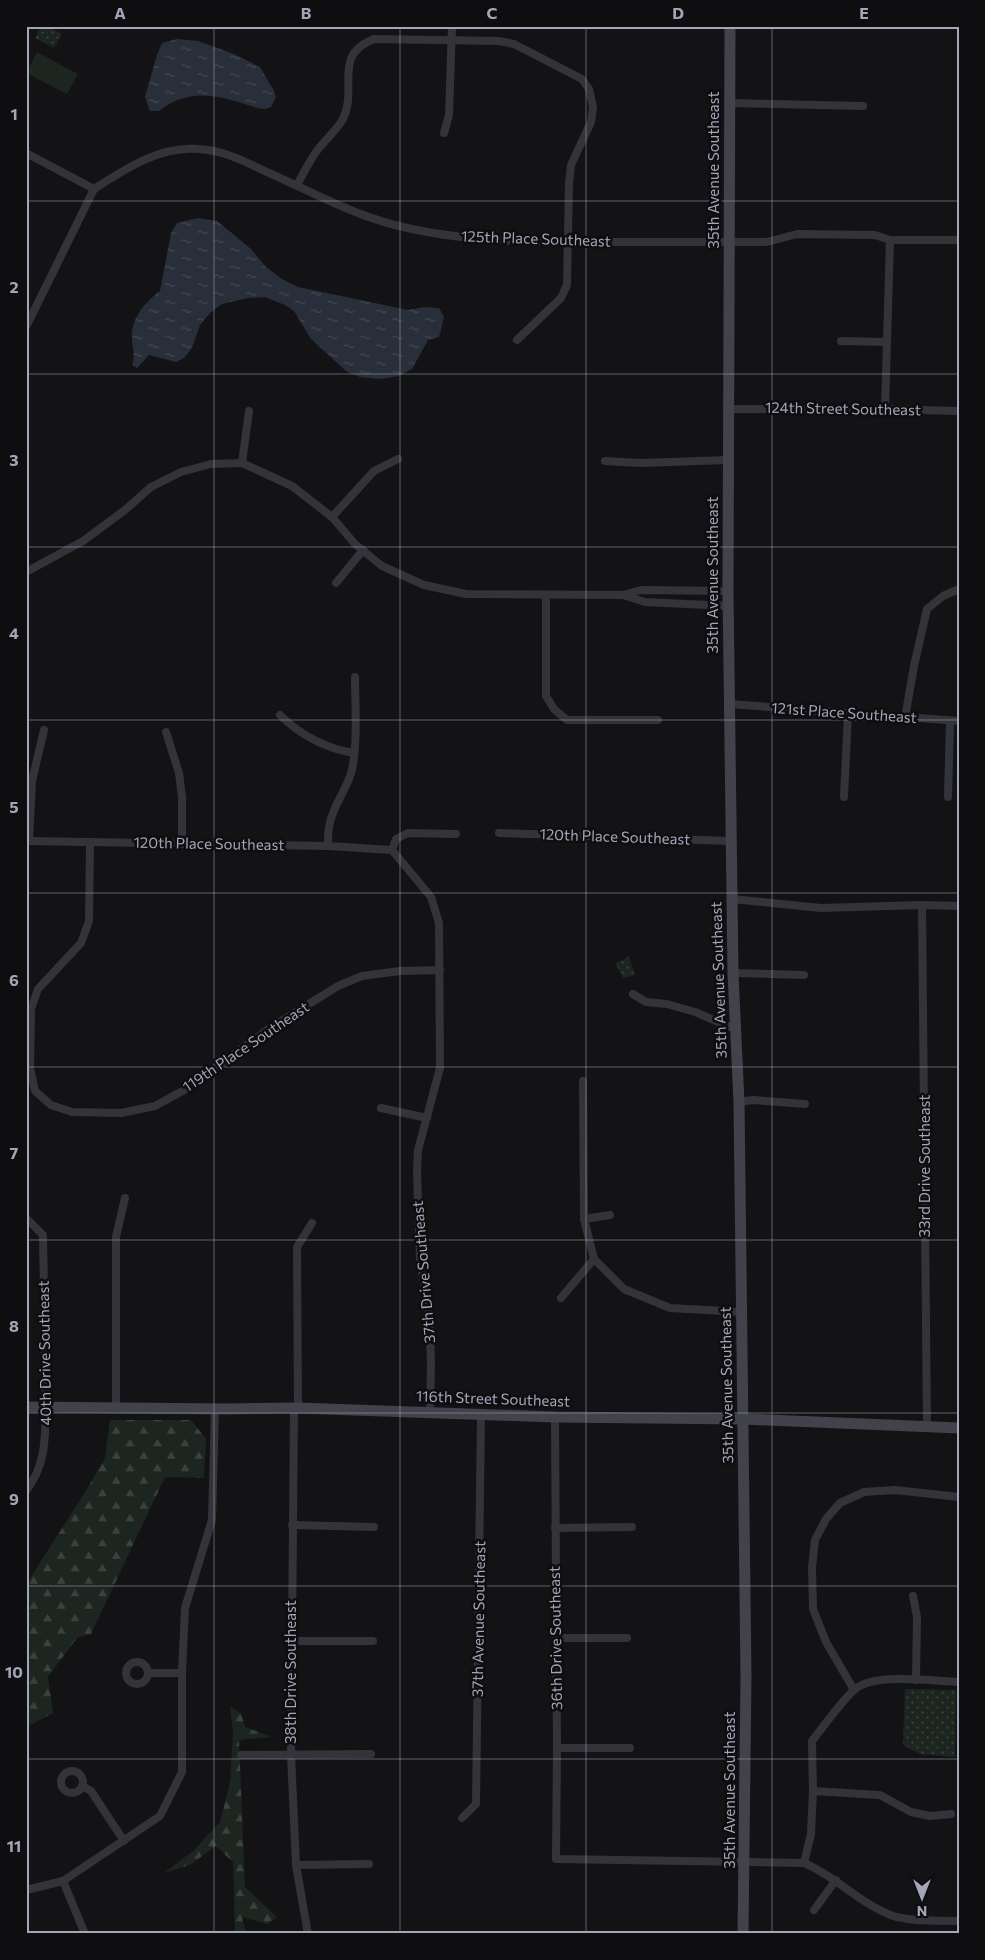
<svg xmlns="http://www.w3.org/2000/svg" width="985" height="1960" font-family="Commissioner,sans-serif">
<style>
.green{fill:url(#green-dots)}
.forest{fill:url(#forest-firs)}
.pitch{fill:#1c251f}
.water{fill:url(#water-ripples)}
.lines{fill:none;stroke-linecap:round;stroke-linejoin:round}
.street{stroke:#33343a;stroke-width:8}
.secondary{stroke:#41424a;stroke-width:11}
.grid{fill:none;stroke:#a3a6b7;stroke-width:1;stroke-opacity:0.55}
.labels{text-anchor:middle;stroke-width:5;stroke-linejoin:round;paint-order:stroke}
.street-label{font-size:15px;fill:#a3a6b7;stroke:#0e0e10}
.neatline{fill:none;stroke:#a3a6b7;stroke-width:2}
.grid-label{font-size:16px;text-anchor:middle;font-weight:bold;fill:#a3a6b7}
</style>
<defs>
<pattern id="green-dots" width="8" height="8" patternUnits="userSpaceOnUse" patternTransform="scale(1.25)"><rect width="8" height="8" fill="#1c251f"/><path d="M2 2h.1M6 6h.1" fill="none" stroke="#3a423d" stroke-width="1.8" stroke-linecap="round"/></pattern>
<pattern id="forest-firs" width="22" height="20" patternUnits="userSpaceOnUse" patternTransform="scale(1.25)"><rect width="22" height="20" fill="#1c251f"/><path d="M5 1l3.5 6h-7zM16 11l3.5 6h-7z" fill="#3a423d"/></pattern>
<pattern id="water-ripples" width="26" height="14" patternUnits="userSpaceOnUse" patternTransform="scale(1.25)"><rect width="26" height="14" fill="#282f3a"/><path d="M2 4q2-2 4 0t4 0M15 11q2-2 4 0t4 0" fill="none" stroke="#444a54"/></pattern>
</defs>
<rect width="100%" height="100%" fill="#131315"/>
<g class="green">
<polygon points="41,26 48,26 62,34 54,48 35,38"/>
<polygon points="629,957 635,975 623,978 615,963"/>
<polygon points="905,1689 956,1690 955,1757 920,1754 903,1745"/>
</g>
<g class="forest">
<polygon points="110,1420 191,1420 206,1439 204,1478 165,1477 91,1634 77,1638 48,1677 53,1713 26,1727 26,1585 90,1484 105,1458"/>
<polygon points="230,1707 241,1713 245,1727 272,1737 239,1740 245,1887 277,1917 267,1924 242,1917 246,1934 235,1934 233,1862 216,1846 190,1865 164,1873 193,1851 220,1822 230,1783 233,1734"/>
</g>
<polygon class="pitch" points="37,52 78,74 67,94 26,73"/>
<g class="water">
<path d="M177,39L198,41L234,54L260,67L273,89L276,97L271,107C262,111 255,107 245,104C213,94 187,89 159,111H150L145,97L157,55L162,43Z"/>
<path d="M198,218L217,221L251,249L266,267L282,279L298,287L408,310L424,307L439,308L444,317L439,337L428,340L412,369L399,376L380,379L360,377L347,372L311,339L294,311L285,305L265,297L248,298L222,304L211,312L200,325L192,348L184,358L176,362L149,355L137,368L132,365C136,355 132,348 132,338C130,320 146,301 160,291L171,233L177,223Z"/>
</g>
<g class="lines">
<g class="street">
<polyline points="729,103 863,106"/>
<polyline points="444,133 449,115 452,26"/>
<path d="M26,153L94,189C125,169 159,146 198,149C224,150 246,162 269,173C310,191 351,214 395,225C461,242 529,242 597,242C654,242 711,242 767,242L797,234L875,235L890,240H959"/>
<path d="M297,185C303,174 309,162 316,152C324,141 336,131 343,119C358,88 332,55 374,39L499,41L514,44L582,79L589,89L593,107L591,122L571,165L569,184L567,285L561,298L517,340"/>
<polyline points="26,327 94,189"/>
<polyline points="841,341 886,342"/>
<polyline points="727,409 885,409 959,411"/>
<polyline points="885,409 890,240"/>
<polyline points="605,461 641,463 728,460"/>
<polyline points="242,463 249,411"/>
<polyline points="332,517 374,471 398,459"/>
<polyline points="26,572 83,541 125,510 151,487 181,472 211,464 242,463 292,486 332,517 355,544 382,566 424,585 466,594 623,595 641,590 728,591"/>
<polyline points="336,583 363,550"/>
<polyline points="546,595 546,696 554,709 567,720 658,720"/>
<polyline points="623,595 645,602 728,606"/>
<polyline points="729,704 959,721"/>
<path d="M280,715C300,735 327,749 354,753"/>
<polyline points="905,718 914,666 927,609 943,596 959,589"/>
<polyline points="166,732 179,773 182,797 182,844"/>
<polyline points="844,797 848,714"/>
<polyline points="948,797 950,721"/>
<polyline points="499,833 731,841"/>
<polyline points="26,841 328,846 392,850"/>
<polyline points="29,841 32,781 44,730"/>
<polyline points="90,843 89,921 81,943 38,989 31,1009 30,1068 35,1091 51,1105 72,1112 121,1113 155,1106 188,1088 270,1028 338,986 362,976 400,971 440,970"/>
<path d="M328,846C328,840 328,833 329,827C332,806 347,790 352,770C358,740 355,707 355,677"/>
<polyline points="392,850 431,897 439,923 440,1068 418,1150 417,1172 420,1258 429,1314 431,1362 430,1412"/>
<polyline points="392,850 396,839 408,833 456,834"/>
<polyline points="732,899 821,908 922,905 959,906"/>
<polyline points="922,905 927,1427"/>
<polyline points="733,973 804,975"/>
<polyline points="633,994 646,1002 667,1004 695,1012 735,1029"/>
<polyline points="583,1081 584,1219 594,1259 624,1289 670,1308 741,1312"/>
<polyline points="739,1102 753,1100 805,1104"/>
<polyline points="381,1108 427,1118"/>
<path d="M26,1218L43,1235L46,1407C45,1439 46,1465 26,1491"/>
<polyline points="584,1219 610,1215"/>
<polyline points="561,1298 594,1259"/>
<polyline points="116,1408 116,1237 125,1198"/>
<polyline points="294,1408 291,1755 296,1865 308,1934"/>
<polyline points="298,1408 297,1247 312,1223"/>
<path d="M555,1417L557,1748L556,1859L804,1863C836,1876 860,1904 893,1916C913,1922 938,1920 959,1921"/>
<polyline points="292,1525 374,1527"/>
<polyline points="555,1528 632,1527"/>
<polyline points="913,1596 917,1617 916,1680"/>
<polyline points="557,1638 627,1638"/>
<polyline points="292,1641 373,1641"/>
<circle cx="137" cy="1673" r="11"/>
<polyline points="149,1673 182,1673"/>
<polyline points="854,1690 826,1642 813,1609 812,1567 815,1540 826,1519 840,1503 864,1492 895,1490 959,1497"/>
<polyline points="557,1748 630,1748"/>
<polyline points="241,1755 371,1754"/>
<circle cx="72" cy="1782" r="11"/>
<polyline points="82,1786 91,1791 124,1841"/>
<polyline points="813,1791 880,1795 911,1812 930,1816 951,1814"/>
<polyline points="462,1818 476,1804 481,1415"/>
<path d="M804,1863L811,1834L813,1791L812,1741C825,1725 839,1704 854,1690C874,1672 932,1681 959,1682"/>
<polyline points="296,1865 369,1864"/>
<polyline points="63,1881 85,1934"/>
<polyline points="26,1890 63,1881 160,1816 182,1772 182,1673 185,1608 212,1520 215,1409"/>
<polyline points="814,1910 836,1880"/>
</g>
<g class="secondary">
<polyline points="730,26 728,591 733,973 739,1102 746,1676 743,1934"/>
<polyline points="26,1407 226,1409 298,1408 555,1417 743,1419 959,1428"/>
</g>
</g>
<path class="grid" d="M214,26V1934M400,26V1934M586,26V1934M772,26V1934M26,201H959M26,374H959M26,547H959M26,720H959M26,893H959M26,1067H959M26,1240H959M26,1413H959M26,1586H959M26,1759H959"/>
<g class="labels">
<g class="street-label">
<text transform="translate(714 170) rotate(-90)" y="5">35th Avenue Southeast</text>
<text transform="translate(536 239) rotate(2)" y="5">125th Place Southeast</text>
<text transform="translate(843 409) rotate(1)" y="5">124th Street Southeast</text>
<text transform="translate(713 575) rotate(-90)" y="5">35th Avenue Southeast</text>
<text transform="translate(844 713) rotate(4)" y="5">121st Place Southeast</text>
<text transform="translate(615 837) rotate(2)" y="5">120th Place Southeast</text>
<text transform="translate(209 844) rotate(1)" y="5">120th Place Southeast</text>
<text transform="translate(719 980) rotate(-92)" y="5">35th Avenue Southeast</text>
<text transform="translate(246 1047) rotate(-34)" y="5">119th Place Southeast</text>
<text transform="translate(925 1166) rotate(-90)" y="5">33rd Drive Southeast</text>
<text transform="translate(424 1272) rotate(-95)" y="5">37th Drive Southeast</text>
<text transform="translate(45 1353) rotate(-91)" y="5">40th Drive Southeast</text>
<text transform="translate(727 1385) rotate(-91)" y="5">35th Avenue Southeast</text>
<text transform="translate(493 1399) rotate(2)" y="5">116th Street Southeast</text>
<text transform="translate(479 1619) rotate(-89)" y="5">37th Avenue Southeast</text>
<text transform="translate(556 1638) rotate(-91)" y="5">36th Drive Southeast</text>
<text transform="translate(291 1672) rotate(-90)" y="5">38th Drive Southeast</text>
<text transform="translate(730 1790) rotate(-90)" y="5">35th Avenue Southeast</text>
</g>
</g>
<rect width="985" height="1960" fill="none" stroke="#0e0e10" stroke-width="55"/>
<g transform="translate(922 1898) rotate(180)" stroke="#0e0e10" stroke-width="4" paint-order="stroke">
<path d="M0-4L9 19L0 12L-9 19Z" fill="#a3a6b7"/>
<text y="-8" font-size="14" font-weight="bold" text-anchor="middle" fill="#a3a6b7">N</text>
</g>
<rect x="28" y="28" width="930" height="1904" class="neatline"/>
<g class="grid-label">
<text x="120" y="19">A</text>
<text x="306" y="19">B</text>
<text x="492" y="19">C</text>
<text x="678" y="19">D</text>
<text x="864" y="19">E</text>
<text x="14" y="120">1</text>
<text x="14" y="293">2</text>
<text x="14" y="466">3</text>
<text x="14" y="639">4</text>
<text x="14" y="813">5</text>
<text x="14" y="986">6</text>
<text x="14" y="1159">7</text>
<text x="14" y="1332">8</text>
<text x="14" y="1505">9</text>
<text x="14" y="1678">10</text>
<text x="14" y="1852">11</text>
</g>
</svg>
